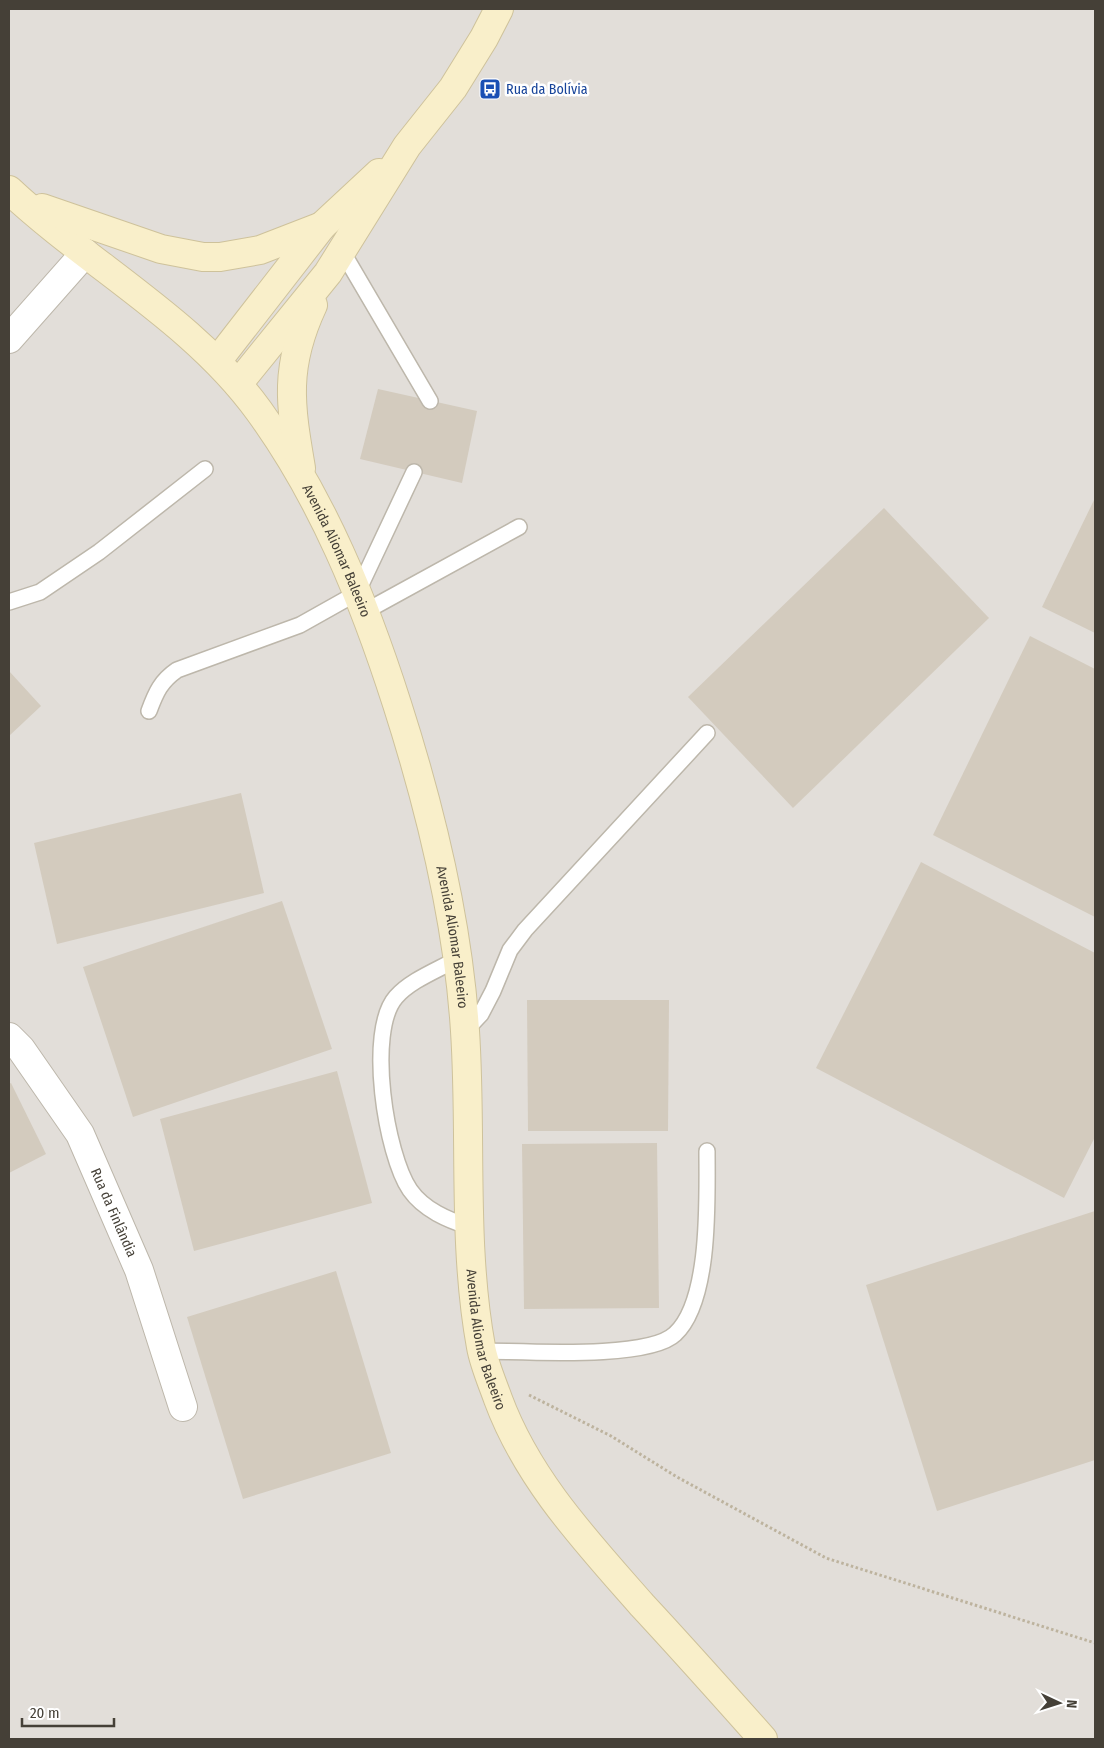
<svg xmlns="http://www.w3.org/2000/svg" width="1104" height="1748" font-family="'Fira Sans Condensed',sans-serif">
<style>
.industrial{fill:#e2ded9}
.building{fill:#d3cbbe}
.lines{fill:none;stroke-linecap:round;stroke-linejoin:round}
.service-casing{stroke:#bdb7ab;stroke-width:18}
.minor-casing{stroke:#bdb7ab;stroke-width:30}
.secondary-casing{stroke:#cec29b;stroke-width:30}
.path{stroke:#bdb39e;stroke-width:3;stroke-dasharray:2.5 2.5;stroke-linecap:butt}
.service{stroke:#fff;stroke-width:15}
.minor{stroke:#fff;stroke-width:28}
.secondary{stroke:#f9efca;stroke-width:28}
.labels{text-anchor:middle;stroke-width:5;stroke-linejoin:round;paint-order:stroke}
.transit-label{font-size:14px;fill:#164399;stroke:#fff;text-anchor:start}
.street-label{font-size:14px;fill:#454037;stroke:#fff}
</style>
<rect width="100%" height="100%" fill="#f2efe8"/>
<rect class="industrial" x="9" y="9" width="1086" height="1730"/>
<g class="building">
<polygon points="378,389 477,411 462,483 360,459"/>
<polygon points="1095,498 1095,633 1042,607"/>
<polygon points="884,508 989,618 793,808 688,697"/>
<polygon points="1030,636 1095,669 1095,917 933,835"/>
<polygon points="9,671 41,706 9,736"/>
<polygon points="241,793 264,893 57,944 34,843"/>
<polygon points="921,862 1095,953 1095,1137 1064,1198 816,1068"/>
<polygon points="282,901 332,1049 133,1117 83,967"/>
<polygon points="527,1000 669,1000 668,1131 528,1131"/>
<polygon points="337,1071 372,1203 194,1251 160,1119"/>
<polygon points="11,1083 46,1154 9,1173 9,1084"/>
<polygon points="657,1143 659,1308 524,1309 522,1144"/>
<polygon points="1095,1211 1095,1460 937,1511 866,1285"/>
<polygon points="336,1271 391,1453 243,1499 187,1317"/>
</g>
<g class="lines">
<g class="service-casing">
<g id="service">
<polyline points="342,251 430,401"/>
<polyline points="9,602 40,592 99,552 205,469"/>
<polyline points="366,611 519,527"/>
<path d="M149,711C156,692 161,681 177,670L300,625L357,593L414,472"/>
<path d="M457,959C438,970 411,980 396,997C366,1031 386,1155 410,1190C424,1210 448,1220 470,1227"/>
<polyline points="465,1031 481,1014 493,991 510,950 525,930 707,733"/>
<path d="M481,1351C521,1351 648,1360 675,1334C711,1301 707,1198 707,1151"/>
</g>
</g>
<g class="minor-casing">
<g id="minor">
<polyline points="9,339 85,253"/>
<path id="s1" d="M9,1037L21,1049L80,1134L139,1270L183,1407"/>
</g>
</g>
<g class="secondary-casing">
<g id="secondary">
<path id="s2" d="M9,190C90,266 193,320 259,411C323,499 364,601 397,704C431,810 458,920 465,1031C472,1136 462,1243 481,1347C484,1364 492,1382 498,1399C528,1480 586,1541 642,1605C683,1649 723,1694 763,1739"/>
<polyline points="42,208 161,249 203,257 220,257 260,250 322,226"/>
<polyline points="218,360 322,226 379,173"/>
<polyline points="238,384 328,273 407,146 453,88 484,38 499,9"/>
<path d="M301,468C290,404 284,367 313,305"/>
</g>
</g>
<polyline class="path" points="529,1395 611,1436 677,1477 826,1558 1095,1643"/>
<use href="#service" class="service"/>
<use href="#minor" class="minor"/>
<use href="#secondary" class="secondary"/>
</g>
<defs>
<g id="bus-square" transform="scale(1.125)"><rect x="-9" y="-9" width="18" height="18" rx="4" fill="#1a4fb4" stroke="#fff"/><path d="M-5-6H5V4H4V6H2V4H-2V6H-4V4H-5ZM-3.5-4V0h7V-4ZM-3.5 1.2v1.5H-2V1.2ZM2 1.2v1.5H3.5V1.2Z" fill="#fff"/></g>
</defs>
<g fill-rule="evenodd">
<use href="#bus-square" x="490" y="89"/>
</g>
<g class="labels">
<g class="transit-label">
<text x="506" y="94">Rua da Bolívia</text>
</g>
<g class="street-label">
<text dy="5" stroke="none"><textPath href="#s2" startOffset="495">Avenida Aliomar Baleeiro</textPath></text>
<text dy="5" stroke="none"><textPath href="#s2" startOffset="900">Avenida Aliomar Baleeiro</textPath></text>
<text dy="5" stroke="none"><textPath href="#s1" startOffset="206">Rua da Finlândia</textPath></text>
<text dy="5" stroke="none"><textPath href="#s2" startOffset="1305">Avenida Aliomar Baleeiro</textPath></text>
</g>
</g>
<rect width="1104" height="1748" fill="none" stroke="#454037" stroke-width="20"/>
<g transform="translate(1059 1703) rotate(94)" stroke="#ffffff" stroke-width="4" paint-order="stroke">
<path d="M0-4L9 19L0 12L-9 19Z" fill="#454037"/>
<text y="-8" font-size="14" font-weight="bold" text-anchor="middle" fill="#454037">N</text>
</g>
<path d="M22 1718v8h92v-8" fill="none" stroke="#454037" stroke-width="2.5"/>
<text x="30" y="1718" font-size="15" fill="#454037" stroke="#ffffff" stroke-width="4" paint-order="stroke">20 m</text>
</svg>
